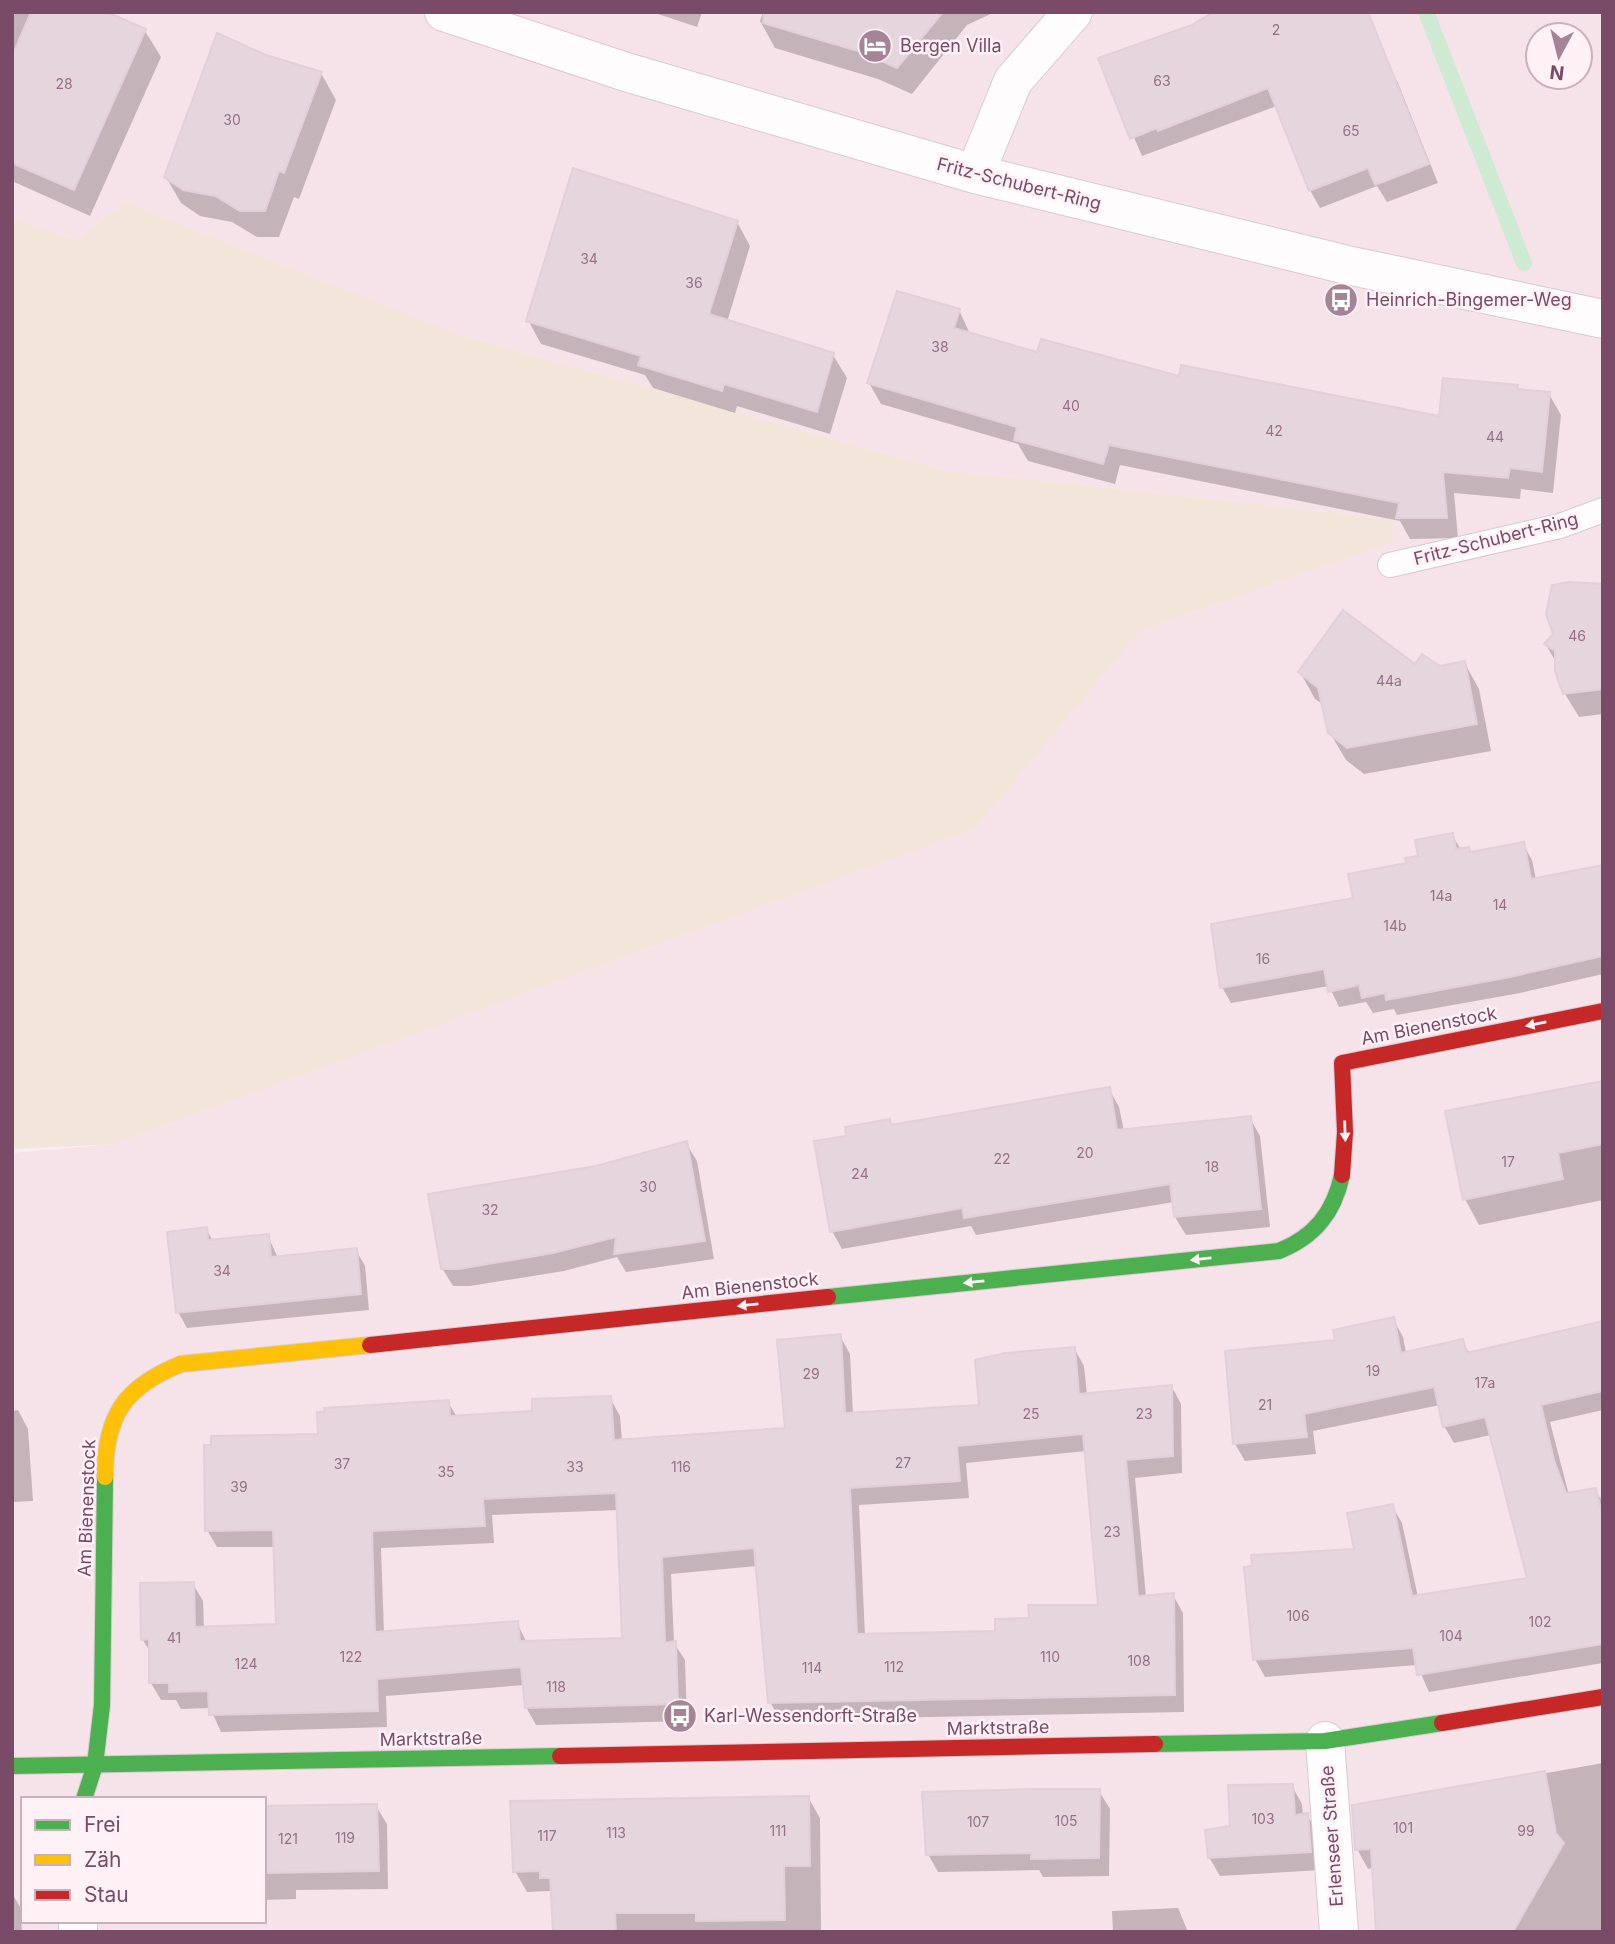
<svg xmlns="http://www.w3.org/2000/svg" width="1615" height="1944" font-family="Inter,sans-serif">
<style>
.residential{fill:#f6e2e9;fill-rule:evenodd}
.green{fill:#f1e6d9}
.shadow{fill:#0003;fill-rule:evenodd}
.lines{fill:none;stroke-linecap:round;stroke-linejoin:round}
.stream{stroke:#ceead2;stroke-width:16}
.building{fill:#e5d5dd;stroke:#e2cfd9;stroke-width:2;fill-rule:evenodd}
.lane-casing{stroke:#d7cad0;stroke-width:26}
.street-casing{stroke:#d7cad0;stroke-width:40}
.fast-casing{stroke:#d7cad0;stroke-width:18}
.slow-casing{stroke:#d7cad0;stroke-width:18}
.jam-casing{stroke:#d7cad0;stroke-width:18}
.lane{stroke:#fefcfd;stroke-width:24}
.street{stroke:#fefcfd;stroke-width:38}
.fast{stroke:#4caf50;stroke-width:16}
.slow{stroke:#ffc107;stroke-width:16}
.jam{stroke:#c62828;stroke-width:16}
.oneway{fill:#fff1f6}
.labels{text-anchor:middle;stroke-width:5;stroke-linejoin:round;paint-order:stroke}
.number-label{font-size:14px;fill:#967086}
.poi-label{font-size:18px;fill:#7a4b67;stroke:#fff1f6;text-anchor:start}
.street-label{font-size:18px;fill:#7a4b67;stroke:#fff1f6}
</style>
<rect width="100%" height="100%" fill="#f8eef1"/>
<path class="residential" d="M12,12H1603V1932H12V1153L115,1144L975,829L1140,631L1392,543L1393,519L944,470L461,335L125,202L76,240L16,221L12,219ZM1538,35H1580V77H1538ZM23,1799H264V1921H23Z"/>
<polygon class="green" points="125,202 461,335 944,470 1393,519 1392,543 1140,631 975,829 115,1144 12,1149 12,219 76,240"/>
<g class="shadow">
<polygon points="12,12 105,12 145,31 161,57 90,216 12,181"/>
<polygon points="652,12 702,12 697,27"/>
<polygon points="763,12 995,12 967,25 912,94 878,79 775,48 760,21"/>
<polygon points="265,57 321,73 336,100 299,199 294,197 279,237 257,237 232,222 200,216 181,203 166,177"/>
<polygon points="1100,59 1388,65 1398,83 1438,183 1387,202 1377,186 1320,208 1310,190 1277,106 1142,156"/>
<polygon points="737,222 750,246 727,322 833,355 847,378 830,434 737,406 735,413 653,388 645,375 541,344 528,320"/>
<polygon points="959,310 970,334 1038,354 1441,418 1517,386 1519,391 1549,394 1561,415 1553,493 1521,489 1520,499 1454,493 1458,538 1410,539 1400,521 1120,465 1115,484 1028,461 1018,444 881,404 869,383"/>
<polygon points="1603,586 1603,714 1579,717 1565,694 1556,662 1546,645"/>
<polygon points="1464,662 1479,689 1491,751 1364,774 1346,760 1330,733 1324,705 1315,699 1300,672 1439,668"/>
<polygon points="1452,835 1461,850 1471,853 1523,844 1532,860 1536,880 1603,866 1603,974 1520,993 1397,1015 1394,1009 1373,1013 1366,1002 1339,1007 1329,986 1231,1003 1222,987"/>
<polygon points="1603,1083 1603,1200 1479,1225 1465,1199"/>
<polygon points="1109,1089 1119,1107 1124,1131 1250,1118 1260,1136 1270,1227 1186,1235 1175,1217 1174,1202 976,1235 971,1226 842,1249 832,1231 848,1137 889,1121 892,1126"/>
<polygon points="686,1143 697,1161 714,1259 626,1272 617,1257 564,1271 470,1286 453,1286 442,1268"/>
<polygon points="206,1229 213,1241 268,1236 278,1258 356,1250 365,1266 369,1310 187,1328 178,1312"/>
<polygon points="1393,1319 1403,1337 1406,1353 1462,1341 1470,1354 1603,1323 1603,1410 1550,1422 1569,1495 1595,1490 1603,1502 1603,1663 1429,1692 1417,1665 1265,1677 1255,1659 1356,1550 1392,1506 1402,1523 1418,1597 1529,1579 1491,1435 1454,1443 1444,1426 1440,1405 1313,1431 1316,1454 1245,1461 1235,1444 1337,1341"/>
<path d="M840,1336L850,1354L853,1414L981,1407L1074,1348L1084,1366L1087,1395L1172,1387L1181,1404L1182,1473L1135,1478L1146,1597L1173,1595L1183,1613L1184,1712L780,1720L770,1702L757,1566L671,1574L674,1643L685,1660L687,1721L536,1725L526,1707L525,1685L386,1696L387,1727L221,1732L210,1708L181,1709L176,1700H161L151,1683V1653L142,1639L193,1584L203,1601L204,1628L278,1626L275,1547H217L207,1530L320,1435L448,1402L457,1417L534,1412L610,1398L620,1416L622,1441L787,1429ZM1086,1451L1100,1607L1030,1619L997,1632L865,1636L859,1505L969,1498L966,1463ZM619,1510L624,1640L527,1643L517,1623L384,1633L381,1548L494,1543L492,1515Z"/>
<polygon points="18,1410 28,1429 33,1501 12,1502 12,1411"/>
<polygon points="1603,1763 1603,1932 1378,1932 1374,1868 1368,1869 1357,1849 1354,1807"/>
<polygon points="1292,1786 1302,1804 1303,1815 1307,1815 1318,1833 1321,1870 1220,1876 1209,1857 1232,1827"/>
<polygon points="1099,1791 1110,1809 1109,1876 1043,1877 1039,1870 938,1872 928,1854"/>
<polygon points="808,1797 820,1818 821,1932 555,1932 550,1891 527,1892 515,1871"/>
<polygon points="376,1806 387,1824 388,1889 296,1890 296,1899 264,1900 264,1808"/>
<polygon points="12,1893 20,1907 22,1932 12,1932"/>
<polygon points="1178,1908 1188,1932 1113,1932 1112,1911"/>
</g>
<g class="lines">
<polyline class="stream" points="1426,12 1524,263"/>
</g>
<g class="building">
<polygon points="31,12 107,12 146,29 74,190 12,163 12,56"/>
<polygon points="764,12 943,12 897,68 861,52 763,23"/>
<polygon points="1213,12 1368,12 1429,164 1375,185 1368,168 1309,191 1268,88 1158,131 1157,128 1130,139 1098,58 1192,25"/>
<polygon points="217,33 266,55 322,72 284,173 279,171 265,211 240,211 215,196 183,190 164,177"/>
<polygon points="573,168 738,221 709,314 834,353 817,412 724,384 722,391 638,365 641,356 526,321"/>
<polygon points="897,291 960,309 954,328 1037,352 1041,339 1179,376 1181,365 1439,416 1443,378 1518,385 1517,389 1550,392 1542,472 1510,468 1508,478 1443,472 1447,518 1396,518 1399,503 1109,445 1103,464 1014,440 1017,427 867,383"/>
<polygon points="1569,582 1603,584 1603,689 1563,694 1555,671 1555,651 1544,644 1553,634 1546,614 1552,585"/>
<polygon points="1343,610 1415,664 1422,654 1440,666 1465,661 1477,724 1347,748 1328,733 1318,688 1298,672"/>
<polygon points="1453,833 1456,849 1469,847 1470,852 1524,842 1531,879 1603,865 1603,956 1510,977 1386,1000 1385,993 1362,998 1359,985 1328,992 1324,969 1220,988 1211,924 1353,898 1348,874 1406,863 1405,858 1418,856 1415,840"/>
<polygon points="1603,1081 1603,1144 1558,1153 1563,1179 1463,1200 1445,1111"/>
<polygon points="1110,1087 1117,1130 1251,1116 1261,1209 1174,1217 1170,1184 964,1218 962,1208 830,1232 814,1141 846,1136 845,1127 890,1119 891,1125"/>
<polygon points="687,1141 705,1241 614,1254 616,1237 553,1253 459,1269 441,1269 428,1194 596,1166"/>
<polygon points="207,1227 208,1240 269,1234 271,1257 357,1248 361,1294 176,1313 167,1232"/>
<polygon points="1394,1317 1401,1353 1463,1339 1467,1353 1603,1321 1603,1391 1541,1405 1554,1460 1566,1493 1596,1488 1603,1518 1603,1644 1417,1675 1413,1648 1253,1660 1244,1567 1252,1566 1251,1555 1354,1549 1347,1513 1393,1504 1412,1596 1527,1578 1485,1417 1443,1427 1434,1387 1304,1414 1307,1437 1233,1444 1225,1351 1335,1340 1333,1330"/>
<path d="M841,1334L845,1413L979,1405L975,1360L1005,1353L1075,1347L1079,1394L1172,1385L1173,1456L1126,1460L1138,1596L1174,1593L1175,1695L768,1703L754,1548L662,1557L665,1643L676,1641L678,1704L525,1708L521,1667L377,1679L378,1711L209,1715L208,1691L169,1692V1683H149V1639L141,1640L140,1583L194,1582L195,1627L276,1624L273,1530L205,1531L204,1445H211V1436L318,1434L317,1412H325L324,1408L449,1400L450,1416L532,1411V1399L611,1396L614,1440L785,1428L777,1340ZM1083,1434L1098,1605H1028L1029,1618L995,1619V1631L857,1634L850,1488L960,1481L957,1446ZM616,1493L622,1638L520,1641L518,1621L375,1632L372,1531L485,1526L483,1499Z"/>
<polygon points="1545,1771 1556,1833 1564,1843 1513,1932 1376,1932 1371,1849 1355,1850 1352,1805"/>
<polygon points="1293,1784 1295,1815 1308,1813 1311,1852 1208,1858 1205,1830 1230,1826 1228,1785"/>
<polygon points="1032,1789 1100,1789 1099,1858 1031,1859 1031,1853 926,1855 922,1792"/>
<polygon points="809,1796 810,1866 784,1866 785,1920 696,1921 696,1913 615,1913 616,1932 553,1932 550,1878 540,1878 540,1871 513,1872 510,1801"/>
<polygon points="377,1804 379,1871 264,1873 264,1806"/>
</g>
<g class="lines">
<g class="lane-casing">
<polyline id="lane" points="1390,565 1560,526 1603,510"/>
</g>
<g class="street-casing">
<g id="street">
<polyline points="444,12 626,72 975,174 1347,265 1603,319"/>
<polyline points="975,174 1013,81 1073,12"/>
<polyline points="1325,1741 1339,1932"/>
<polyline points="78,1932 78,1921"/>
</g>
</g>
<g class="fast-casing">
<g id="fast">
<path d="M828,1297L1279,1251C1314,1237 1334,1213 1342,1175"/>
<polyline points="1155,1744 1325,1741 1442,1723"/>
<polyline points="12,1766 560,1756"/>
<polyline points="84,1799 95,1765 102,1705 105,1477"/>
</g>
</g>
<g class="slow-casing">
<path id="slow" d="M105,1477C105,1416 124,1387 181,1364L370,1345"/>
</g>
<g class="jam-casing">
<g id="jam">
<polyline points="1342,1175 1345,1132 1342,1063 1603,1011"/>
<polyline points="370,1345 828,1297"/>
<polyline points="1442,1723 1603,1697"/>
<polyline points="560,1756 1155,1744"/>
</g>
</g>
<use href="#lane" class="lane"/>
<use href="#street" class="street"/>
<use href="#fast" class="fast"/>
<use href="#slow" class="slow"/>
<use href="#jam" class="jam"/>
</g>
<defs><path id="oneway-solid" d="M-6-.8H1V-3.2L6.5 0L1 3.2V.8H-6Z" transform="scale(1.75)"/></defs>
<g class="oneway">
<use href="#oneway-solid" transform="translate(1536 1024) rotate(169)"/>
<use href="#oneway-solid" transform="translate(1345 1131) rotate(88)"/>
<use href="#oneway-solid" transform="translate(1201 1259) rotate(174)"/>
<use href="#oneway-solid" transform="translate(974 1282) rotate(174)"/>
<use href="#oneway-solid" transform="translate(748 1305) rotate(174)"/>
</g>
<defs>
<g id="hotel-disc" transform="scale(1.75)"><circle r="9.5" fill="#a68497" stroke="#fff1f6"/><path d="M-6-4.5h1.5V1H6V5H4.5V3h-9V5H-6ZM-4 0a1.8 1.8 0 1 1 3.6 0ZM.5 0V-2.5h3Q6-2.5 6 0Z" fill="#fff"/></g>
<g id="bus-disc" transform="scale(1.75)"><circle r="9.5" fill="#a68497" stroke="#fff1f6"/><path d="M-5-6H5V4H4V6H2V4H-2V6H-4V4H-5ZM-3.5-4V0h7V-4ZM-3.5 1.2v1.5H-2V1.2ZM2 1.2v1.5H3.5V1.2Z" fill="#fff"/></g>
</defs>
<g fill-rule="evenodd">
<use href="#hotel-disc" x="875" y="46"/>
<use href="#bus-disc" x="1341" y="300"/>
<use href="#bus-disc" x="680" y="1716"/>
</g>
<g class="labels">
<g class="number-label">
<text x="1276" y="35">2</text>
<text x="1162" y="86">63</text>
<text x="64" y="89">28</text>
<text x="232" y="125">30</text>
<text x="1351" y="136">65</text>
<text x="589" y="264">34</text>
<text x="694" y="288">36</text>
<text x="940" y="352">38</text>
<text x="1071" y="411">40</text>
<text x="1274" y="436">42</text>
<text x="1495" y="442">44</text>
<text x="1577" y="641">46</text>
<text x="1389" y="686">44a</text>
<text x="1441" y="901">14a</text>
<text x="1500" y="910">14</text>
<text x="1395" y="931">14b</text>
<text x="1263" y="964">16</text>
<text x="1085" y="1158">20</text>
<text x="1002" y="1164">22</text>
<text x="1508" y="1167">17</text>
<text x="1212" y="1172">18</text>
<text x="860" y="1179">24</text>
<text x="648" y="1192">30</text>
<text x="490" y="1215">32</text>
<text x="222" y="1276">34</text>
<text x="1373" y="1376">19</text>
<text x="811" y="1379">29</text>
<text x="1485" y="1388">17a</text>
<text x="1265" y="1410">21</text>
<text x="1031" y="1419">25</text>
<text x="1144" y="1419">23</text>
<text x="903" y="1468">27</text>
<text x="342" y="1469">37</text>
<text x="575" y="1472">33</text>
<text x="681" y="1472">116</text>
<text x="446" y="1477">35</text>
<text x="239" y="1492">39</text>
<text x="1112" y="1537">23</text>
<text x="1298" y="1621">106</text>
<text x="1540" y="1627">102</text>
<text x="1451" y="1641">104</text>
<text x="174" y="1643">41</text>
<text x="351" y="1662">122</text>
<text x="1050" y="1662">110</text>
<text x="1139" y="1666">108</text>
<text x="246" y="1669">124</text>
<text x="894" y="1672">112</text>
<text x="812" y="1673">114</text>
<text x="556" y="1692">118</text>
<text x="1263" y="1824">103</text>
<text x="1066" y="1826">105</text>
<text x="978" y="1827">107</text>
<text x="1403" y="1833">101</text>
<text x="778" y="1836">111</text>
<text x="1526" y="1836">99</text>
<text x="616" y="1838">113</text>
<text x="547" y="1841">117</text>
<text x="345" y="1843">119</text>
<text x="288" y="1844">121</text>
</g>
<g class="poi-label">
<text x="900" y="52">Bergen Villa</text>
<text x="1366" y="306">Heinrich-Bingemer-Weg</text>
<text x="704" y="1722">Karl-Wessendorft-Straße</text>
</g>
<g class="street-label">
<text transform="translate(1019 184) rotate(14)" y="6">Fritz-Schubert-Ring</text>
<text transform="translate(1496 539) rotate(-14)" y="6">Fritz-Schubert-Ring</text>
<text transform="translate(1429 1026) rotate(-11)" y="6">Am Bienenstock</text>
<text transform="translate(750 1286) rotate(-6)" y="6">Am Bienenstock</text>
<text transform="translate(87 1508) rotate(-88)" y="6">Am Bienenstock</text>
<text transform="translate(998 1728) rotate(-1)" y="6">Marktstraße</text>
<text transform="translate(431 1739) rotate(-1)" y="6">Marktstraße</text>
<text transform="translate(1332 1836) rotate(-94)" y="6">Erlenseer Straße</text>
</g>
</g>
<rect width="1615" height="1944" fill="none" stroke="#7a4b67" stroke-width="28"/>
<rect x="21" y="1797" width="245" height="126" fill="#fff1f6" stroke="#caafbd" stroke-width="2"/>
<rect x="35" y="1820" width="35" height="10" fill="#4caf50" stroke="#caafbd" stroke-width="2"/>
<text x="84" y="1832" font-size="21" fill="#7a4b67">Frei</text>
<rect x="35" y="1855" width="35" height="10" fill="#ffc107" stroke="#caafbd" stroke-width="2"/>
<text x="84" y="1867" font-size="21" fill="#7a4b67">Zäh</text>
<rect x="35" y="1890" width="35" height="10" fill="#c62828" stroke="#caafbd" stroke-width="2"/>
<text x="84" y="1902" font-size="21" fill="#7a4b67">Stau</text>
<g transform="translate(1559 56) rotate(187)"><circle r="33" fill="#fff1f6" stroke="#caafbd" stroke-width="2"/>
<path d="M0-5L12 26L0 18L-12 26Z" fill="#a68497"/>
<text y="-10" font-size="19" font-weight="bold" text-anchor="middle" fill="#7a4b67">N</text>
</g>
</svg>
